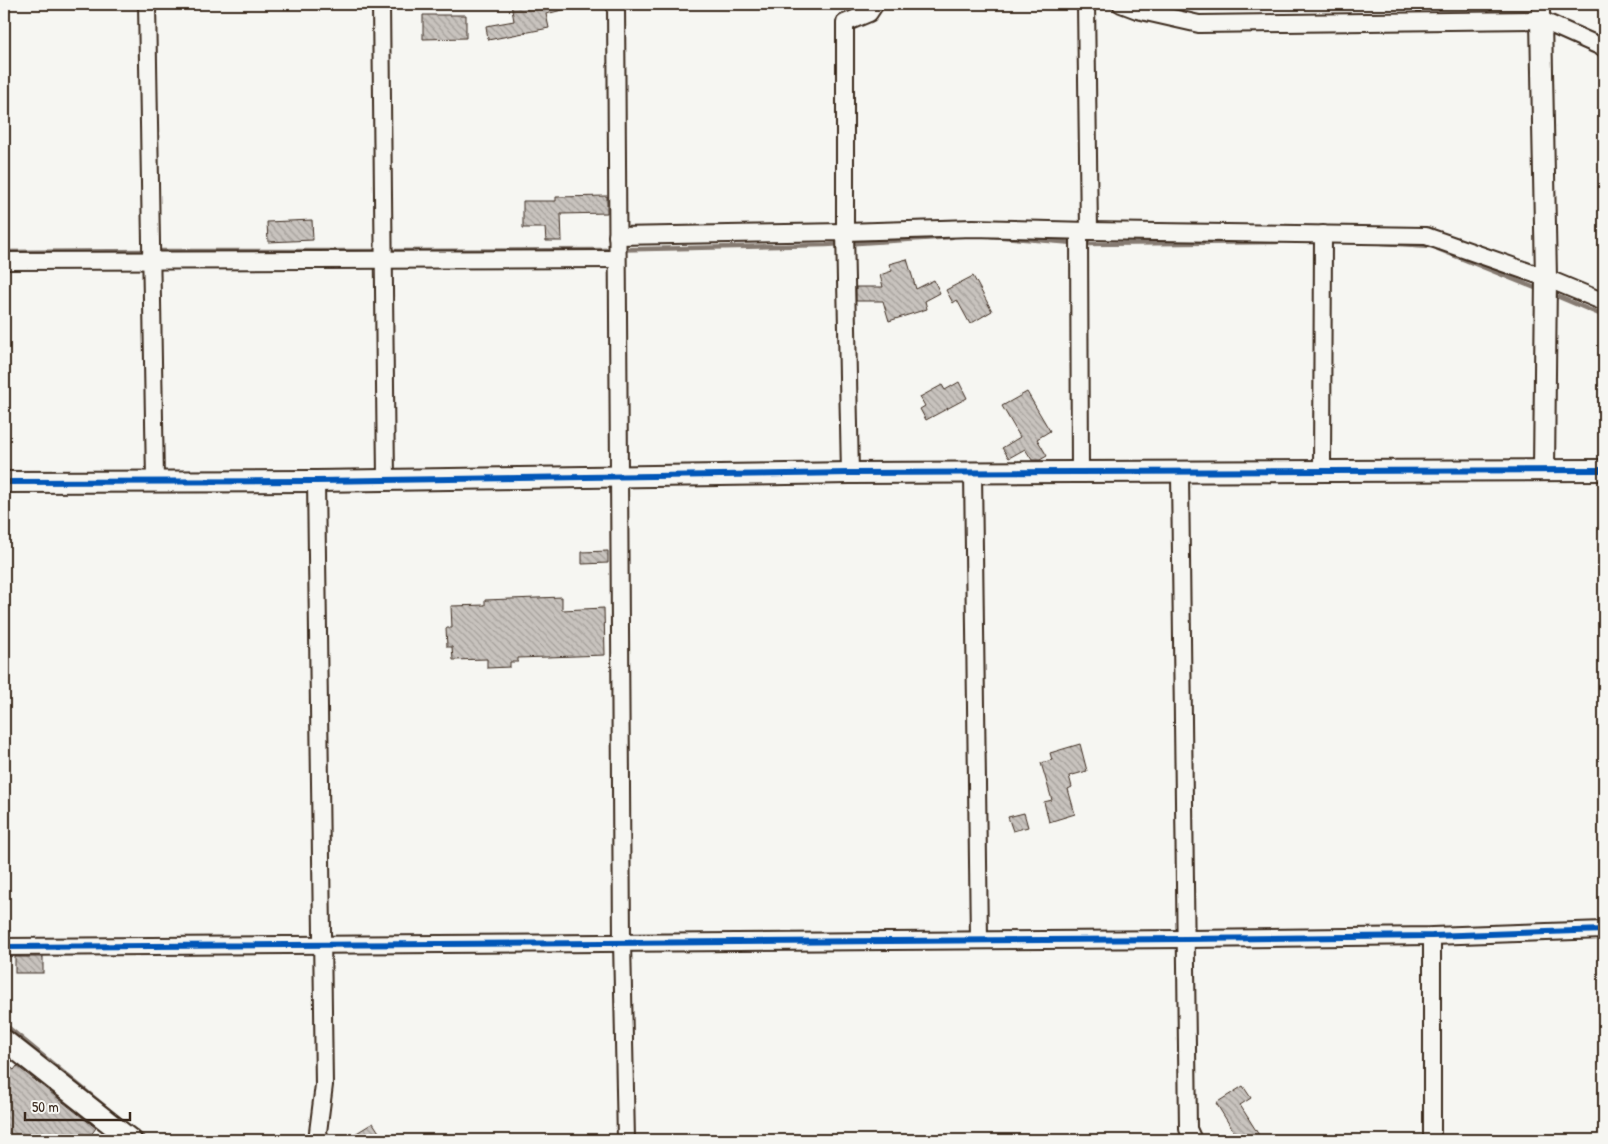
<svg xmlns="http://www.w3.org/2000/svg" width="1608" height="1144" font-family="'Patrick Hand',sans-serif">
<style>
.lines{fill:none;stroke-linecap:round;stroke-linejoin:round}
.stream{stroke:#857a71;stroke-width:4.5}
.building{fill:url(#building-back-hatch);stroke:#3b2a1e}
.minor-casing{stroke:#3b2a1e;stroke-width:20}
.tertiary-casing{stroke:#3b2a1e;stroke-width:24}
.minor{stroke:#f6f6f2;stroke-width:16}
.tertiary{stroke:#f6f6f2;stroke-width:20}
.cycleway-casing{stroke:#f6f6f2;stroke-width:9}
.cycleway{stroke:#0057b8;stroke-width:6}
</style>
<defs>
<pattern id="building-back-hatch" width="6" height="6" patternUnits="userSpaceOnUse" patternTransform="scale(1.25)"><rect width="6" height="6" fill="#c8c3be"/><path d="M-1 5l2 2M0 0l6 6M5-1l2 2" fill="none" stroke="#a49f9a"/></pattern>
</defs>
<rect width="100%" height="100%" fill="#f6f6f2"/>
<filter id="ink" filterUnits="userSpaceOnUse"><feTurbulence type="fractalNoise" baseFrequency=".02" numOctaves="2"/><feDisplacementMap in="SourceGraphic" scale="10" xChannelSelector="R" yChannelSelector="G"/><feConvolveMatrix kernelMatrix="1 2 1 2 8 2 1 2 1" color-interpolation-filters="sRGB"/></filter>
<g filter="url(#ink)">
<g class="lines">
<g class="stream">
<polyline points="990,236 1086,244 1277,242"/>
<polyline points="1382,243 1431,246"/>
<polyline points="1438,249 1540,290"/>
<polyline points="155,251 380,251"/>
<polyline points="388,251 600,250 826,245 952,237"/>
<polyline points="4,252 147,251"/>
<polyline points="1552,294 1604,316"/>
<polyline points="4,1024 125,1123"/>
<polyline points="135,1131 147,1140"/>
</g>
</g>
<g class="building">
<polygon points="511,4 570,4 570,8 546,14 549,28 488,40 486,26 514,21"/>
<polygon points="423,15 466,15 466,38 423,39"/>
<polygon points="607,196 607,213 561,214 562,241 546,241 545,228 523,228 523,201 556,201 556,197"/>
<polygon points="312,220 313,240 268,242 267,222"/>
<polygon points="907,259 916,289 934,280 940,293 925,301 927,309 889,321 883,301 856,301 856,287 883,287 880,275 892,271 889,264"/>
<polygon points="973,276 992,311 970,324 957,300 953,303 946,290"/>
<polygon points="959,382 967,398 926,420 920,409 925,406 920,397 942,385 945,390"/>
<polygon points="1027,392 1050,431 1037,439 1047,456 1040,460 1032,460 1025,449 1009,458 1002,448 1020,437 1002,406"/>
<polygon points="608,551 608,563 582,564 582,552"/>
<polygon points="562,597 562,610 604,608 605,655 518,658 518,662 510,662 510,667 487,668 487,659 453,660 452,647 447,647 446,628 452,628 451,606 485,605 485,600"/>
<polygon points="1080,744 1087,771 1069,776 1072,787 1068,789 1075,814 1049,822 1044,802 1052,800 1041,763 1052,760 1050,753"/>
<polygon points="1024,813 1028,827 1013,831 1008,817"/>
<rect x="15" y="957" width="28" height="16"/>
<polygon points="4,1062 14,1070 17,1066 96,1128 87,1140 4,1140"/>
<polygon points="1243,1086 1251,1098 1240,1105 1262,1140 1239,1140 1216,1103"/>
<polygon points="373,1123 384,1140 345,1140"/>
</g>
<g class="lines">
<g class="minor-casing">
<g id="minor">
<polyline points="147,4 155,480"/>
<polyline points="381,4 386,480"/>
<polyline points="616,4 622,941 626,1140"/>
<polyline points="875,4 869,13 845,23 845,232 973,228 1089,231 1426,236 1546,278 1604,302"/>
<polyline points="1086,4 1089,231"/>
<polyline points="1121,4 1137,10 1199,24 1541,20 1604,48"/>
<polyline points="1541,4 1541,20"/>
<polyline points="1079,231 1080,472"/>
<polyline points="617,236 845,232 850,473"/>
<polyline points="4,261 617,259"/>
<polyline points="1322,471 1323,234"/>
<polyline points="1183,472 1180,475 1188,1129 1193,1140"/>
<polyline points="973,473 979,939"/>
<polyline points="316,481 324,1085 318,1132 320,1140"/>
<polyline points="1432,936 1432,1140"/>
<polyline points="4,947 1186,939 1432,936 1604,930"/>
</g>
</g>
<g class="tertiary-casing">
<g id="tertiary">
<polyline points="1541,20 1546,278 1544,469"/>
<polyline points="4,482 316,481 850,473 1604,470"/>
<polyline points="4,1040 131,1140"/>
</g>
</g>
<use href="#minor" class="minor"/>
<use href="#tertiary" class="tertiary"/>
<g class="cycleway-casing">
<g id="cycleway">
<polyline points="4,482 316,481 850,473 1604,470"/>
<polyline points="4,947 1186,939 1432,936 1604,930"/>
</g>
</g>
<use href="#cycleway" class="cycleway"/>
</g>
</g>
<rect width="1608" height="1144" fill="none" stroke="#f6f6f2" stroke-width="20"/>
<rect x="10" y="10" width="1588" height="1124" fill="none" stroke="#3b2a1e" stroke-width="2" filter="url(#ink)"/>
<path d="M25 1112v8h105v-8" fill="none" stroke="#3b2a1e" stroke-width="2.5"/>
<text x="32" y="1112" font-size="15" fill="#3b2a1e" stroke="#f6f6f2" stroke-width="4" paint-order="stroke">50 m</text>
</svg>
